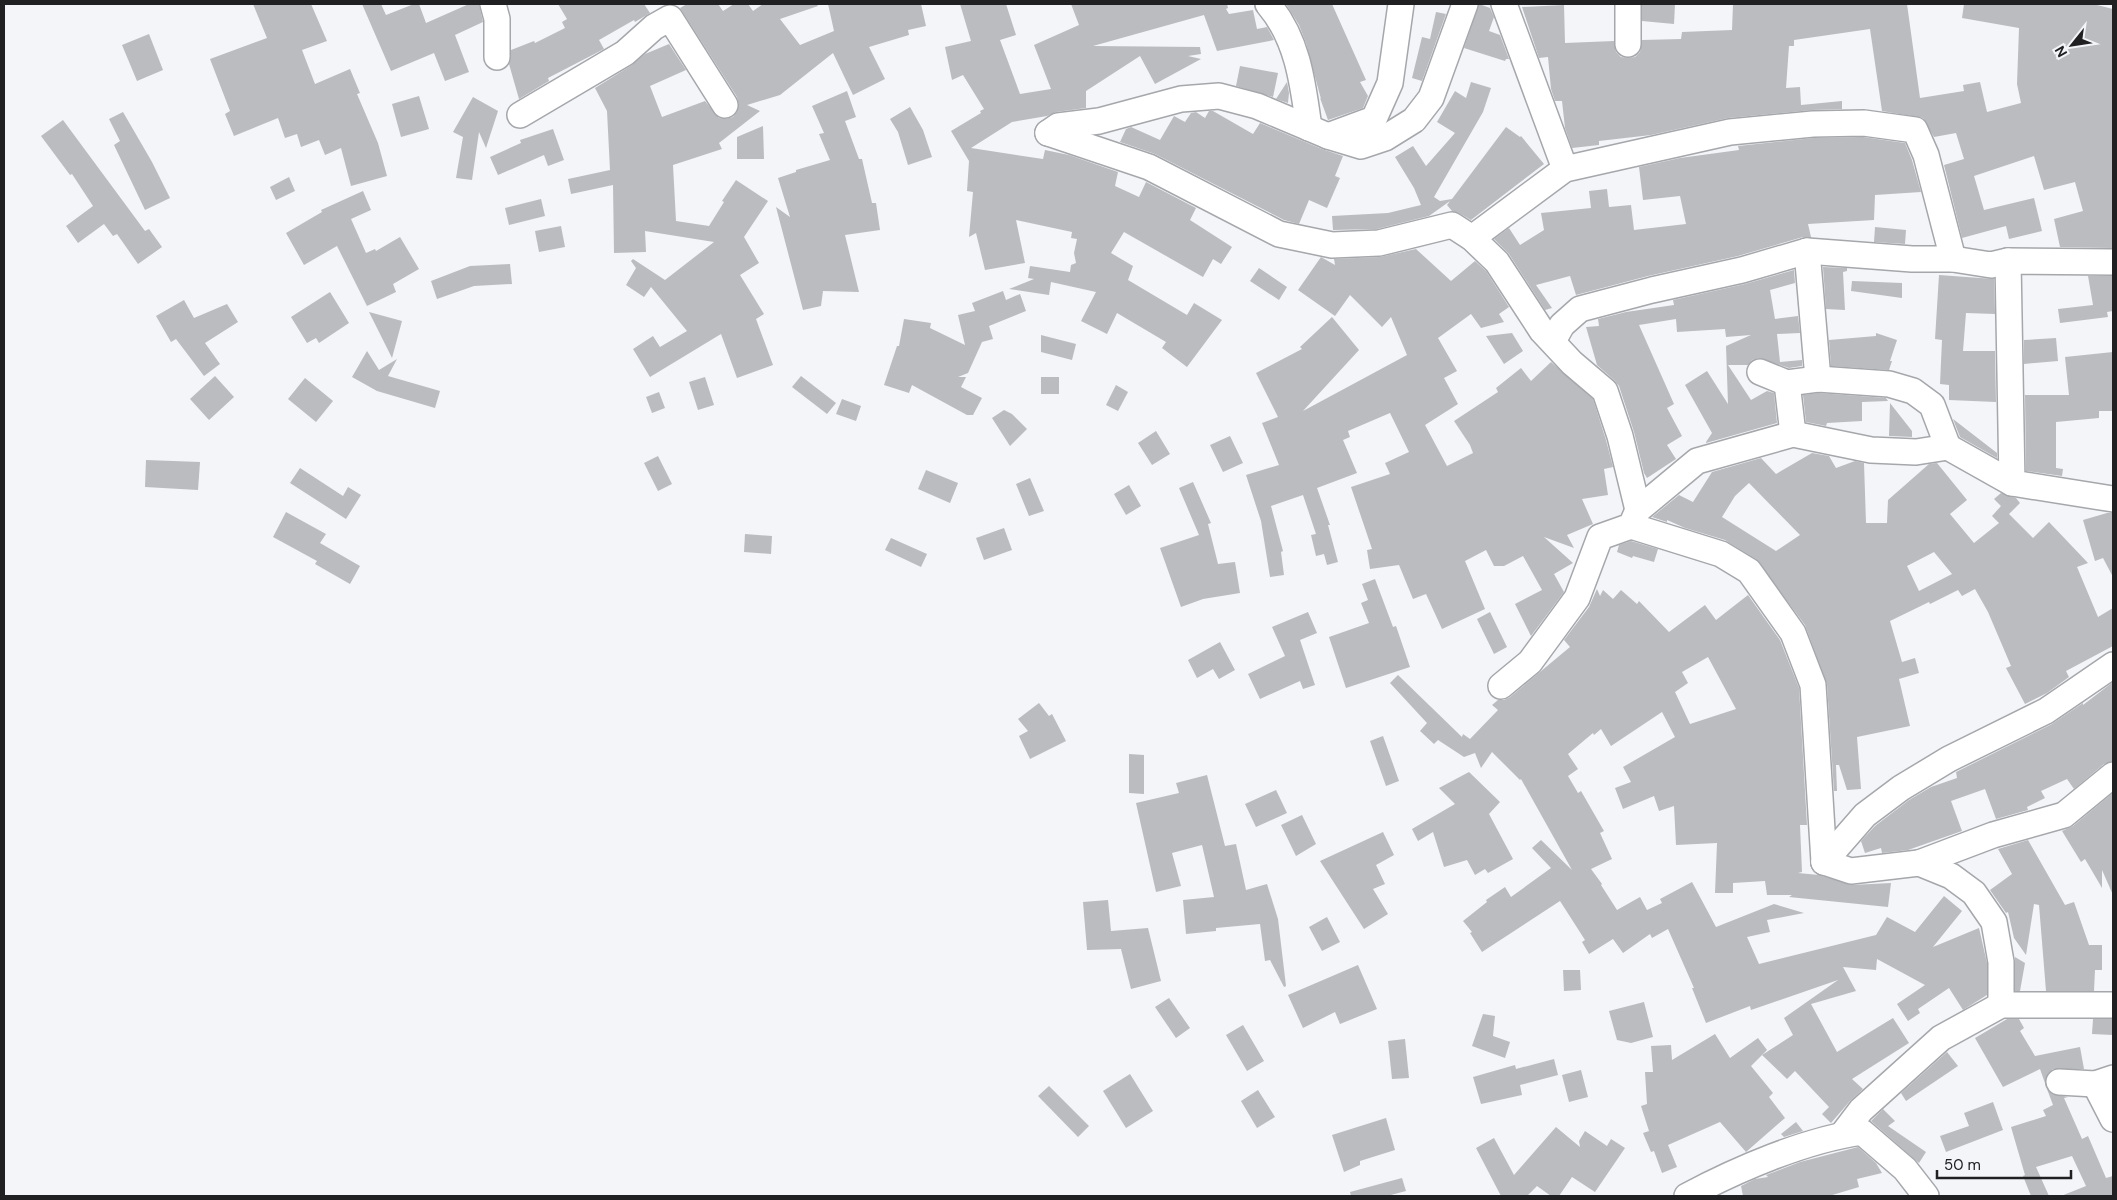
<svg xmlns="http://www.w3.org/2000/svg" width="2117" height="1200" font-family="'DM Sans',sans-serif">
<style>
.building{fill:#babcc0;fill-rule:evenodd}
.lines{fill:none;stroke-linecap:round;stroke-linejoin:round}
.minor-casing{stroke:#a5a7ab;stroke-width:28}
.minor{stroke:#fff;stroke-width:25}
</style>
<rect width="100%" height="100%" fill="#f3f5f9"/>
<g class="building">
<polygon points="253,4 311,4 327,41 302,50 315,84 350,69 360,93 357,94 378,143 387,176 351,186 341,148 325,155 319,140 301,147 297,134 285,138 278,118 234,136 225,114 230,111 210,59 267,38"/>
<polygon points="362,4 381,4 386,15 414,4 419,4 426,23 469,4 479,4 483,22 455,35 469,72 445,81 434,53 391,71"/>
<polygon points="558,4 644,4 650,13 635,22 634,20 599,40 604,49 548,78 549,81 519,99 509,64 511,50 534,41 535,43 565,28 562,22 567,19"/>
<polygon points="687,4 718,4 723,11 734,4 748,4 753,11 763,4 817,4 818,6 780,19 800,45 834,31 828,4 921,4 926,26 908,30 909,35 869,47 885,79 853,95 833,53 780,95 747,105 760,111 719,143 722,149 673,165 676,221 709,226 724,202 722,201 736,180 768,201 744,237 759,263 740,275 764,314 756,319 773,365 737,378 721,334 650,377 633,349 653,336 660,347 687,331 651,287 644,297 626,285 636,268 631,261 633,259 665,280 714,242 645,231 646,252 614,253 613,185 571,194 568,179 610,170 607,111 595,88 632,65 645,54 669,44 686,70 650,86 662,117 705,101 719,118 726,119 733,117 737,112 739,105 737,97 680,8"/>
<polygon points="960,4 1006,4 1016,35 1000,40 1020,94 1051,89 1034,45 1079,25 1071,4 1227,4 1228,8 1226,9 1229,14 1253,10 1257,29 1267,27 1274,40 1217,51 1204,15 1093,46 1200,47 1201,54 1188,56 1201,59 1155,84 1140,56 1086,91 1086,108 1056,112 1047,116 1012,122 971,148 1043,159 1045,150 1069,155 1118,172 1115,186 1139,197 1146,182 1196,208 1190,220 1232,247 1221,264 1213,259 1203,277 1124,232 1111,253 1133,266 1128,280 1187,315 1194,303 1222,320 1187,367 1162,348 1166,342 1117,313 1107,334 1081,321 1096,292 1051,282 1049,295 1009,289 1034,279 1028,278 1030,266 1070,272 1071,265 1076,263 1074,253 1077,239 1071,238 1072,232 1016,220 1025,263 985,270 976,233 969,237 973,192 967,191 969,161 951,131 981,113 980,111 984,109 963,75 952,80 945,47 971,41"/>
<polygon points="1286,4 1332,4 1366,80 1360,82 1368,96 1363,108 1328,120 1320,98 1321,99 1306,43 1299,25"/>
<polygon points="1479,4 1490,8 1494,17 1489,31 1500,35 1509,59 1506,59 1505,61 1464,48"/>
<polygon points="1642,4 1675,4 1674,24 1642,21"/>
<polygon points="1733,4 1907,4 1920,98 1964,91 1963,85 1980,82 1987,112 2021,103 2017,84 2019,28 1962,18 1964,4 2093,4 2113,9 2113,248 2060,247 2054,219 2083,211 2075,182 2044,190 2034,156 1974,176 1984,210 2034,198 2042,231 2009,239 2006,226 1962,238 1944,165 1964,159 1956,133 1934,137 1923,118 1882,111 1870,29 1794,40 1794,46 1789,46 1786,88 1800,87 1801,105 1842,101 1842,109 1812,110 1728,118 1651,135 1599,141 1599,145 1572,148 1565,128 1562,101 1555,101 1551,89 1548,57 1539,58 1522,7 1564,5 1565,43 1614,41 1616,52 1621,57 1628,58 1635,57 1640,52 1642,40 1681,39 1682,32 1732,30"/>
<polygon points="1436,12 1446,14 1422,81 1412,78 1422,37 1430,39"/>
<polygon points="149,34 163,70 137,81 122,45"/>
<polygon points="1240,66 1278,73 1273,97 1236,86"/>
<polygon points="1287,82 1289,93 1288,103 1276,99"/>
<polygon points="1471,82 1491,88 1483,112 1434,197 1440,201 1452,199 1506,127 1520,137 1521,136 1544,164 1471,220 1459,213 1452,211 1447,205 1450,201 1429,216 1377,229 1333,230 1332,216 1388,213 1421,205 1414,188 1395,157 1413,146 1426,166 1455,133 1437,122 1455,91 1466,98"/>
<polygon points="847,91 856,117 845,121 859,159 862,159 872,203 876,203 880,230 845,235 859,292 823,291 821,306 803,310 776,207 790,217 778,178 796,172 796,170 830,160 819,134 824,133 812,106"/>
<polygon points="419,96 429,129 401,137 392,104"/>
<polygon points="473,97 498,111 486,148 479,132 472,180 456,178 463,137 453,132"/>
<polygon points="910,107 923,130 932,157 908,165 898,132 890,119"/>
<polygon points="1209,111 1213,111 1253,134 1260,123 1322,149 1343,156 1335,176 1340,178 1327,208 1309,200 1299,224 1284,220 1155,154 1120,142 1126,129 1131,127 1160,140 1174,116 1185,122 1191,113 1196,112 1205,118"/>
<polygon points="123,112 152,162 170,198 145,210 114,145 120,141 109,119"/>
<polygon points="63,120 145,231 149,229 162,247 138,264 117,234 113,236 104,224 78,243 66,226 93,206 72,174 70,175 41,136"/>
<polygon points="763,126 764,159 737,159 737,137"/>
<polygon points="553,129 564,160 548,166 544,155 498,175 490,157 521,143 520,140"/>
<polygon points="1863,137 1905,143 1912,160 1921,192 1875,195 1874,220 1808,224 1811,237 1803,237 1738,256 1648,276 1576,295 1570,276 1536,285 1552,308 1545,310 1509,254 1494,239 1509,228 1520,245 1544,230 1541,213 1591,208 1589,191 1607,189 1609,207 1631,205 1634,230 1686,224 1680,196 1643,200 1639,167 1680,158 1739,150 1738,146 1814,138"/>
<polygon points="289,177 295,191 276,200 270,187"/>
<polygon points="363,191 371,210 351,219 366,253 375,249 376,251 400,237 419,269 393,284 396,292 367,306 337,246 304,265 286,233 322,212 321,210"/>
<polygon points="541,199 545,216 509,225 505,208"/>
<polygon points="561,226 565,247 539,252 535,231"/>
<polygon points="1875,227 1906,230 1905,244 1874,242"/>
<polygon points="1416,249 1451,281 1475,261 1486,271 1509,307 1499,314 1504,322 1481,328 1471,314 1438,338 1457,371 1444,378 1458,404 1425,425 1447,466 1473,453 1470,445 1454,421 1498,392 1496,388 1521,368 1531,381 1551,362 1593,399 1606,440 1613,467 1604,469 1608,495 1582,499 1593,524 1567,535 1574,548 1544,537 1573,563 1554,574 1564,592 1531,636 1515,604 1542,590 1523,556 1504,566 1494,566 1486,550 1465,561 1485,609 1442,629 1426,594 1413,599 1399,565 1370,569 1367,550 1372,549 1351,487 1390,474 1385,463 1409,452 1390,413 1348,431 1350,437 1343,440 1357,473 1317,488 1330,525 1328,525 1338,562 1327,565 1324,554 1316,556 1311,535 1316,534 1303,495 1271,506 1283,551 1281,552 1284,575 1270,577 1261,521 1246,475 1279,465 1262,423 1278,417 1256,373 1302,349 1300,347 1332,317 1359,350 1303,411 1407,355 1391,317 1382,327 1350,295 1335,316 1298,290 1321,257 1335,265 1334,259 1380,257"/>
<polygon points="510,264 512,284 474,286 437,299 431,281 470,266"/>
<polygon points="1823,267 1847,268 1847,271 1843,272 1845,310 1826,309"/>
<polygon points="1259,268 1287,287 1279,300 1250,281"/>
<polygon points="1794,270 1795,283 1770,290 1775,319 1798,316 1800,333 1777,334 1780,362 1802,360 1802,366 1789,368 1759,358 1752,360 1748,365 1728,365 1751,400 1767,391 1774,393 1777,423 1706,443 1706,442 1712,433 1685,385 1707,371 1728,404 1726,346 1751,335 1726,337 1725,329 1677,332 1676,319 1639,325 1674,404 1667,408 1682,436 1667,445 1676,459 1647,478 1644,473 1634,432 1619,386 1614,380 1597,365 1586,327 1599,326 1598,319 1626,312 1674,305 1673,300 1745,284"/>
<polygon points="1939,275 1994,279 1995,314 1966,313 1963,351 1995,351 1996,402 1949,400 1949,385 1940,384 1942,340 1935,339"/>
<polygon points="2088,276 2113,276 2113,311 2107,312 2108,317 2060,323 2058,309 2093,305"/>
<polygon points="1852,281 1902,283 1902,298 1851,291"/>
<polygon points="1003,291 1006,300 1020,294 1026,311 989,326 993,339 982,342 968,373 958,377 966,377 961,387 982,398 973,415 967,415 912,385 909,393 884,385 897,346 899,346 904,319 931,323 930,328 965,345 958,315 975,311 972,303"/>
<polygon points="330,292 349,323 319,343 316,338 307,343 291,317"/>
<polygon points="184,300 194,318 227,304 238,322 205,343 220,364 204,376 176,339 171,342 156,316"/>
<polygon points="369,312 402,321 392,358"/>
<polygon points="1512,333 1523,351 1504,364 1486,336"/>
<polygon points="1876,333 1897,340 1890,361 1892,361 1889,370 1831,366 1829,340 1876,336"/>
<polygon points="1041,335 1076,344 1072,360 1041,352"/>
<polygon points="2056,338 2058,361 2024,364 2024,340"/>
<polygon points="367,351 379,370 397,359 388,376 440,391 435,408 377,391 352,377"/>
<polygon points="2113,352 2113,411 2099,411 2099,418 2056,422 2056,468 2063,469 2062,476 2026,471 2025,395 2069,395 2065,357"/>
<polygon points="215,376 234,397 209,420 190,399"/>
<polygon points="801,376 836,403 827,414 792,387"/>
<polygon points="705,377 714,405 698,410 689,382"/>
<rect x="1041" y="377" width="18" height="17"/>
<polygon points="305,378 333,401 316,422 288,399"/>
<polygon points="1116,385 1128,392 1118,411 1106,405"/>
<polygon points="659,392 665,408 652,413 646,397"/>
<polygon points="1818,393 1886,398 1888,401 1862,402 1862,421 1827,423 1826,426 1806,422 1803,395"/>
<polygon points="842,399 861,406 856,421 836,414"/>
<polygon points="1890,403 1912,431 1912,437 1889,436"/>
<polygon points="1004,410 1012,414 1027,429 1010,446 992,418"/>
<polygon points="1953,419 1997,453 1997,458 1960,437"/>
<polygon points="1156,431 1170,454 1152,465 1138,443"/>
<polygon points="1230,436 1243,463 1223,472 1210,445"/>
<path d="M1812,453L1829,456L1836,468L1855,461L1864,463L1866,523H1887L1888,500L1929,464L1937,463L1967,500L1950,514L1974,543L1999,523L1992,516L2001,506L1994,499L2001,493L2016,498L2020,503L2009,514L2033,538L2049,522L2088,563L2077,567L2098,617L2113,608V646L2066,671L2069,677L2047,693L2025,704L2006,668L2011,666L1988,612L1975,589L1962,596L1958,590L1930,604L1929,602L1890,621L1902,662L1915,658L1919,673L1899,679L1910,726L1857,737L1861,789L1847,790L1839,765H1836L1837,791H1834L1827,684L1805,625L1756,559L1725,540L1685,528L1667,520V522L1652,517L1679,495L1693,502L1712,472L1761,458L1776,474ZM1749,483L1800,535L1776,551L1722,517L1735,496ZM1934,552L1952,574L1919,591L1907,566Z"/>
<polygon points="658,456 672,484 658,491 644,463"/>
<polygon points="146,460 200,462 198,490 145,487"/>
<polygon points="300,468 343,496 348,487 361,495 346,519 290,483"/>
<polygon points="926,470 958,483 950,503 918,489"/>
<polygon points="1030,478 1044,511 1029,516 1016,484"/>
<polygon points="1193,482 1211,523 1208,524 1218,564 1235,562 1240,593 1203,599 1181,607 1160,548 1199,535 1179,488"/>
<polygon points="1129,485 1141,506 1126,515 1114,494"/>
<polygon points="286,512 326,534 320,543 360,566 350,584 315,564 317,561 273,537"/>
<polygon points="2107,513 2113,513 2113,577 2103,558 2095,561 2083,520"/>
<polygon points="1004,528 1012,550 984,560 976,538"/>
<polygon points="745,534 772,536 771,554 744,552"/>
<polygon points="891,538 927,554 921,567 885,550"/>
<polygon points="1631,541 1658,549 1654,562 1633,556 1632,558 1617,552 1619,545"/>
<polygon points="1375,579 1393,627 1396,626 1410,667 1346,688 1329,637 1369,623 1361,603 1368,600 1362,584"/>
<path d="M1597,589L1600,596L1603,590L1613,599L1621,590L1637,604L1639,601L1669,632L1705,605L1716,620L1748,595L1780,640L1799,688L1807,825H1800L1802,872L1798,873L1819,875L1852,885L1891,883L1888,907L1789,897L1792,895H1767L1765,881L1733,883V893H1715L1717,843L1676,845L1674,806L1659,811L1654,796L1623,809L1615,788L1631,782L1623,767L1675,737L1662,712L1611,746L1601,729L1594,735L1593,733L1568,754L1578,769L1568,776L1578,793L1581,791L1604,831L1600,833L1612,859L1591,869L1602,884L1601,885L1617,910L1640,897L1647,910L1662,903L1660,899L1692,882L1716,927L1774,904L1804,913L1767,920L1770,932L1747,937L1759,964L1876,935L1887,917L1915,932L1944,896L1962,911L1933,947L1979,928L1987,963V995L1963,1010L1949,988L1918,1009L1920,1013L1908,1021L1897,1004L1925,985L1877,959L1876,970L1843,967L1856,991L1811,1004L1837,1052L1893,1018L1909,1043L1852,1079L1863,1089L1850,1101L1831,1123L1822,1114L1829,1107L1795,1071L1787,1079L1762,1055L1751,1066L1773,1093L1769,1097L1785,1118L1746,1152L1720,1122L1668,1145L1677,1167L1662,1173L1654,1151L1651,1152L1643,1133L1649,1131L1641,1106L1647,1104L1645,1072H1653L1651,1046L1671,1045L1672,1060L1715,1034L1730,1058L1758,1038L1767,1050L1762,1055L1793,1035L1784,1018L1838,980L1751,1010L1750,1006L1706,1023L1692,988H1694L1668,929L1652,938L1650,934L1623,953L1613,939L1589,954L1582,942L1585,940L1560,901L1482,952L1470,933L1472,932L1463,921L1487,902L1486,900L1505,887L1511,897L1551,868L1532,848L1541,840L1572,870L1521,779L1520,780L1492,752L1481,768L1475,753L1464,757L1438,740L1434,744L1420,731L1427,723L1390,683L1398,675L1462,737L1463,734L1470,739L1498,710L1492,705L1498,700H1504L1510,697L1570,647L1564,640L1589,607ZM1708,657L1736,709L1690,724L1675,692L1688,683L1682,672Z"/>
<polygon points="1308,612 1317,633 1300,640 1315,685 1303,689 1300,681 1260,699 1248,674 1285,656 1272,627"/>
<polygon points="1490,612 1507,647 1494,654 1477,619"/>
<polygon points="1220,642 1235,670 1219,679 1213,669 1197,678 1188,660"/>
<polygon points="2113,682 2113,761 2104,764 2074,789 2067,779 2041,791 2045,798 2027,807 2028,810 1996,819 1985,789 1951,801 1962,831 1908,850 1882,853 1881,848 1865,853 1861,841 1875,826 1909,800 1931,787 1957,778 1956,772 2052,724 2083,703 2083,705"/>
<polygon points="1039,703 1049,716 1052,714 1066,741 1030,759 1019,736 1028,731 1018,719"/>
<polygon points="1383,736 1399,781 1386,786 1370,741"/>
<polygon points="1129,754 1144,755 1144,794 1129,793"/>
<polygon points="1469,772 1500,802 1489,814 1513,859 1488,873 1485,869 1475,875 1467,860 1444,867 1433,832 1418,841 1412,829 1455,804 1439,788"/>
<polygon points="1207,775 1225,846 1236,844 1246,890 1267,884 1278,919 1286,986 1284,987 1270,960 1265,961 1260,924 1216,928 1216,931 1186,934 1183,900 1214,897 1202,845 1172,853 1181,886 1156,892 1136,803 1179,793 1176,783"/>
<polygon points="1276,790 1287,813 1256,827 1245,804"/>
<polygon points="2113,793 2113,895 2102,870 2102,888 2085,859 2081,862 2062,831 2073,826"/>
<polygon points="1302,815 1316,844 1296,856 1281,825"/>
<polygon points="1383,832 1394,855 1376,865 1385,884 1373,889 1388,914 1364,929 1320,861"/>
<polygon points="2028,840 2065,905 2074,902 2089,945 2102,945 2102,970 2095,970 2094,991 2046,991 2039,905 2034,904 2026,955 2014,938 2008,912 2006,913 1990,890 2012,874 1998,849"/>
<polygon points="1108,900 1111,931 1148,928 1161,981 1131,989 1121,949 1087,950 1083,902"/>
<polygon points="1327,917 1340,942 1322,951 1309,927"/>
<polygon points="2015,957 2025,963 2020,991 2015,991"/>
<polygon points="1358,965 1377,1009 1340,1024 1335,1012 1303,1028 1288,995"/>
<polygon points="1563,970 1580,970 1581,990 1564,991"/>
<polygon points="1169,998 1190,1028 1176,1038 1155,1007"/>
<polygon points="1644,1002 1653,1037 1631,1043 1617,1040 1609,1011"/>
<polygon points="1483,1014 1495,1016 1493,1036 1510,1042 1505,1058 1472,1046"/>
<polygon points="2007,1019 2019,1019 2024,1028 2020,1031 2035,1056 2080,1047 2084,1069 2053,1069 2047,1075 2046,1086 2040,1069 2003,1087 1975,1038"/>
<polygon points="2093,1019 2113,1019 2113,1035 2092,1034"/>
<polygon points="1243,1025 1264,1061 1247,1071 1226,1035"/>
<polygon points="1405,1039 1409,1078 1392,1079 1388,1041"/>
<polygon points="1947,1052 1958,1066 1906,1101 1901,1093"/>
<polygon points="1554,1059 1558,1075 1520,1085 1522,1095 1481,1104 1473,1077 1515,1065 1516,1069"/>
<polygon points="1581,1070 1588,1097 1569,1102 1562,1075"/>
<polygon points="1130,1074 1153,1111 1126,1128 1103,1091"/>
<polygon points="1049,1086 1089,1126 1078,1137 1038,1096"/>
<polygon points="2047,1089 2052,1094 2068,1097 2064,1098 2082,1139 2088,1136 2106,1178 2113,1176 2113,1196 2061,1196 2086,1186 2072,1156 2036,1167 2049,1196 2031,1196 2023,1176 2025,1175 2011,1127 2046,1116 2043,1110 2053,1105"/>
<polygon points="1258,1090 1275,1117 1257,1128 1241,1101"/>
<polygon points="1993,1102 2003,1130 1946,1152 1940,1136 1969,1126 1964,1113"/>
<polygon points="1883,1109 1895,1121 1888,1126 1926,1152 1919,1163 1871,1121"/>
<polygon points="1386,1118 1395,1150 1360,1161 1360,1165 1344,1172 1332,1135"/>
<polygon points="1796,1122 1803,1131 1784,1137 1781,1134"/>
<polygon points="1556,1127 1580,1147 1579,1141 1585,1131 1607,1146 1611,1139 1625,1148 1595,1192 1572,1177 1559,1196 1551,1196 1537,1186 1527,1196 1501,1196 1476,1148 1494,1138 1514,1175"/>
<polygon points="1858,1147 1876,1163 1882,1173 1857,1179 1859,1187 1829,1196 1743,1196 1741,1186 1755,1179 1768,1177 1766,1175 1800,1162"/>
<polygon points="1402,1178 1406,1191 1387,1196 1351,1196 1350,1192"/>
</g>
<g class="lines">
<g class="minor-casing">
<g id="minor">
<polyline points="493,4 497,19 497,57"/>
<path d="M1268,4C1298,39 1303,84 1309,128"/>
<polyline points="1504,4 1565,169"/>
<polyline points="1628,44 1628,4"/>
<polyline points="520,115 625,53 654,27 670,18 725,105"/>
<polyline points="1048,133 1149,167 1279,234 1332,245 1379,243 1452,225 1472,238 1497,262 1542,331 1572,363 1605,391 1620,436 1638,510"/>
<polyline points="1048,133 1058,126 1099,121 1181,99 1219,96 1257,106 1328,136 1361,146 1385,138 1414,120 1431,98 1465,4"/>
<polyline points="1328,136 1374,119 1390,83 1401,4"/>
<polyline points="1472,238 1565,169 1730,132 1813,124 1864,123 1915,130 1926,155 1953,259"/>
<polyline points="1807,251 1818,379"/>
<polyline points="2008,261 2012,483"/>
<polyline points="1553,341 1562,325 1580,309 1652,290 1742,270 1807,251 1912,259 1953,259 1991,265 2008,261 2113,262"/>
<polyline points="1760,372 1787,383 1818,379 1889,384 1913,391 1932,405 1948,447"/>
<polyline points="1787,383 1793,434"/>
<polyline points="1631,526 1721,554 1749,571 1793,633 1813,685 1824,862"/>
<polyline points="1501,686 1530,662 1577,598 1600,537 1631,526 1638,510 1697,461 1793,434 1871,450 1916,452 1948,447 2012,483 2113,499"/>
<polyline points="1824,862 1865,815 1901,788 1949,759 2046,711 2113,665"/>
<polyline points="1824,862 1851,871 1919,863 1951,876 1974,893 1994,922 2001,962 2001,1005"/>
<polyline points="1919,863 1993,835 2064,815 2113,775"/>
<polyline points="2059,1082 2095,1084 2113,1078"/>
<polyline points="2095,1084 2113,1119"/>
<polyline points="1842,1135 1861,1110 1941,1038 2001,1005 2113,1005"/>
<path d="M1687,1196C1738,1169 1805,1140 1862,1132L1905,1169L1926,1196"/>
</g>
</g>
<use href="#minor" class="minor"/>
</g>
<rect width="2117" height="1200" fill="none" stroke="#202022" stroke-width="10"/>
<g transform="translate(2072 45) rotate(240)" stroke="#f3f5f9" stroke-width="4" paint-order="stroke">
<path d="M0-4L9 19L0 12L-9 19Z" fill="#202022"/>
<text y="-8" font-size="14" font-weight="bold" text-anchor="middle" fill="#202022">N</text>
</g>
<path d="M1937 1170v8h134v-8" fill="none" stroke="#202022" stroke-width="2.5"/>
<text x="1944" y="1170" font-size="15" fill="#202022" stroke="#f3f5f9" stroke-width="4" paint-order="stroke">50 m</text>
</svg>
